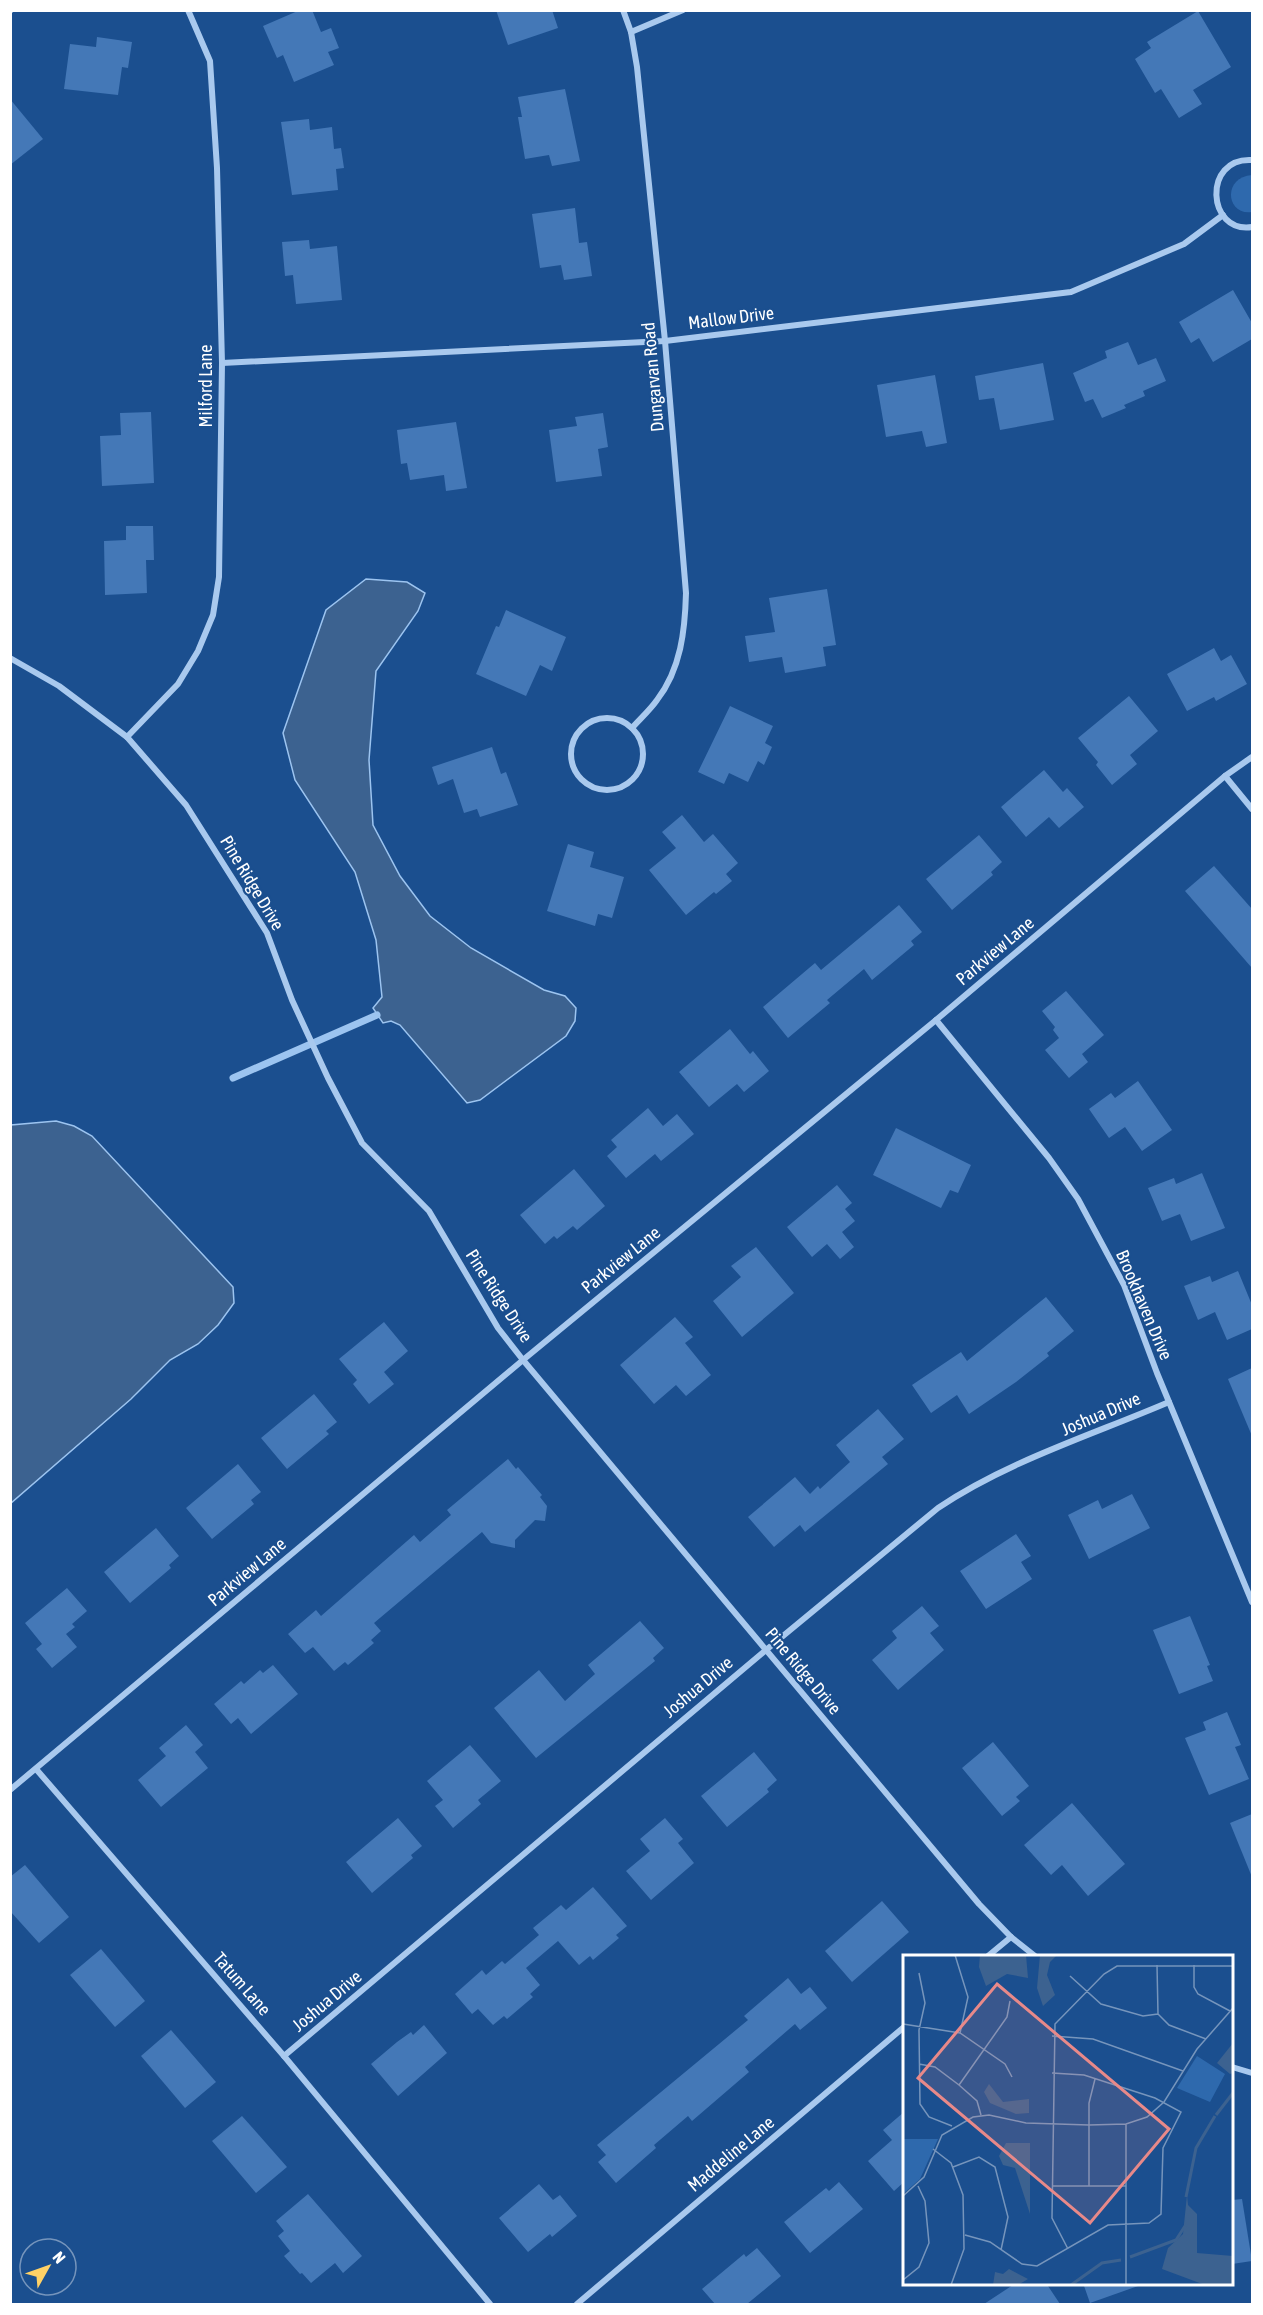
<svg xmlns="http://www.w3.org/2000/svg" width="1263" height="2315" font-family="'Asap Condensed',sans-serif">
<style>
.green{fill:#2e69ad}
.water{fill:#3c6290;stroke:#9cc4f0;stroke-width:1.5}
.lines{fill:none;stroke-linecap:round;stroke-linejoin:round}
.stream{stroke:#9cc4f0;stroke-width:7}
.building{fill:#4478b7}
.street{stroke:#a9c9ee;stroke-width:6}
.labels{text-anchor:middle;stroke-width:4.5;stroke-linejoin:round;paint-order:stroke}
.street-label{font-size:18px;fill:#fff;stroke:#1b4f8f}
.inset-river{fill:none;stroke:#3c6290;stroke-width:3}
.inset-road{fill:none;stroke:#7695bc;stroke-width:1.5}
.view{fill:#e88989;fill-opacity:0.15;stroke:#e88989;stroke-width:3}
.inset-edge{fill:none;stroke:#fff;stroke-width:3}
</style>
<rect width="100%" height="100%" fill="#1b4f8f"/>
<path class="green" d="M1252,175V212C1226,216 1222,177 1252,175Z"/>
<g class="water">
<polygon points="366,579 407,582 425,593 418,611 376,671 369,760 373,825 400,876 430,916 471,948 544,990 565,996 576,1008 575,1021 566,1036 480,1100 467,1103 400,1025 391,1021 383,1023 373,1008 382,997 376,940 355,872 295,780 283,733 326,610"/>
<polygon points="56,1121 74,1126 92,1136 233,1287 234,1303 218,1325 198,1344 170,1360 131,1399 11,1503 11,1125"/>
</g>
<g class="lines">
<polyline class="stream" points="233,1078 377,1015"/>
</g>
<g class="building">
<polygon points="300,10 312,10 321,32 331,28 339,48 328,52 334,65 294,82 283,55 277,58 263,26"/>
<polygon points="496,10 552,10 558,28 508,45"/>
<polygon points="1198,11 1231,67 1193,90 1202,104 1179,118 1161,89 1155,93 1135,59 1151,48 1147,42"/>
<polygon points="97,37 132,42 128,68 122,67 118,95 64,89 70,44 96,47"/>
<polygon points="565,89 580,161 552,166 549,155 525,159 518,117 522,117 518,97"/>
<polygon points="10,99 43,139 10,165"/>
<polygon points="309,119 310,130 332,127 334,149 341,148 344,168 336,169 338,190 292,195 281,122"/>
<polygon points="575,208 579,243 587,242 592,276 564,280 561,265 540,268 532,214"/>
<polygon points="309,240 310,249 337,246 342,300 296,304 293,275 285,276 282,242"/>
<polygon points="1233,290 1252,323 1252,339 1213,362 1199,338 1191,343 1179,322"/>
<polygon points="1128,342 1138,365 1156,358 1166,381 1143,391 1145,396 1124,405 1126,408 1102,418 1093,399 1085,402 1073,373 1107,358 1105,351"/>
<polygon points="1043,363 1054,420 1000,430 994,398 979,400 975,376"/>
<polygon points="935,375 947,443 926,447 922,431 886,437 877,385"/>
<polygon points="151,412 154,483 102,486 100,436 121,435 120,413"/>
<polygon points="603,413 608,447 598,449 602,476 556,482 549,430 577,426 575,417"/>
<polygon points="456,422 467,488 446,491 444,475 410,480 407,463 401,464 397,430"/>
<polygon points="126,526 153,526 154,560 146,560 147,593 105,595 104,541 126,540"/>
<polygon points="827,589 836,645 823,647 826,666 785,673 782,657 749,662 745,636 775,632 769,598"/>
<polygon points="506,610 566,637 552,671 540,665 526,696 476,674 496,626 499,627"/>
<polygon points="1214,648 1221,661 1231,655 1247,684 1216,701 1214,697 1187,711 1167,674"/>
<polygon points="1129,696 1158,731 1130,755 1137,764 1112,785 1096,765 1098,762 1078,738"/>
<polygon points="730,706 773,726 765,743 772,747 764,765 758,761 748,782 729,773 724,784 698,772"/>
<polygon points="492,747 501,774 506,772 518,805 480,817 477,809 464,813 453,779 438,785 432,767"/>
<polygon points="1044,770 1063,792 1067,788 1084,807 1059,828 1049,817 1026,837 1001,807"/>
<polygon points="682,815 704,842 713,834 738,863 726,874 732,881 716,894 714,892 686,915 649,870 676,848 662,832"/>
<polygon points="979,835 1002,862 991,872 993,875 952,910 926,879"/>
<polygon points="568,844 594,852 590,867 624,877 612,918 598,914 595,926 547,911"/>
<polygon points="1214,866 1252,909 1252,968 1185,891"/>
<polygon points="899,905 922,932 911,941 914,945 872,980 864,969 827,1000 830,1003 788,1038 763,1007 815,963 821,970"/>
<polygon points="1066,991 1104,1035 1082,1054 1088,1062 1069,1078 1045,1050 1059,1038 1053,1030 1055,1027 1042,1011"/>
<polygon points="730,1029 750,1054 753,1051 769,1071 744,1092 737,1084 709,1107 679,1072"/>
<polygon points="1138,1081 1172,1130 1142,1151 1125,1127 1109,1138 1089,1109 1111,1093 1115,1098"/>
<polygon points="648,1108 663,1126 677,1114 694,1134 661,1161 655,1154 626,1178 607,1156 617,1147 611,1140"/>
<polygon points="896,1128 971,1165 958,1193 950,1190 941,1208 873,1175"/>
<polygon points="574,1169 605,1206 577,1230 573,1226 557,1239 554,1236 545,1244 520,1215"/>
<polygon points="1202,1173 1225,1228 1191,1241 1180,1214 1162,1221 1148,1188 1174,1178 1176,1184"/>
<polygon points="837,1185 852,1203 845,1209 855,1221 842,1232 854,1247 840,1259 827,1244 812,1257 787,1227"/>
<polygon points="756,1247 794,1293 742,1337 713,1301 741,1277 731,1266"/>
<polygon points="1238,1271 1252,1305 1252,1329 1227,1340 1215,1312 1198,1320 1184,1286 1210,1276 1212,1282"/>
<polygon points="1046,1297 1074,1331 1047,1353 1049,1356 1016,1382 969,1414 957,1395 931,1413 912,1385 961,1352 967,1361"/>
<polygon points="675,1317 693,1337 685,1343 711,1375 686,1396 676,1385 654,1404 620,1365"/>
<polygon points="384,1322 408,1351 384,1372 394,1384 369,1404 353,1384 357,1380 339,1359"/>
<polygon points="1252,1368 1252,1436 1228,1379"/>
<polygon points="314,1394 337,1422 326,1431 329,1434 287,1469 261,1438"/>
<polygon points="878,1409 904,1439 882,1457 888,1464 805,1532 800,1525 774,1547 748,1517 795,1477 810,1494 818,1486 820,1489 850,1462 836,1445"/>
<polygon points="508,1459 516,1469 518,1467 542,1495 540,1497 547,1506 545,1521 535,1520 515,1540 515,1548 491,1543 482,1532 374,1623 381,1631 371,1640 374,1643 348,1665 345,1662 334,1671 313,1647 305,1653 288,1634 316,1610 321,1616 414,1535 420,1542 451,1515 447,1510"/>
<polygon points="238,1464 261,1492 251,1500 254,1504 212,1539 186,1508"/>
<polygon points="1132,1494 1150,1528 1089,1559 1068,1515 1098,1500 1102,1509"/>
<polygon points="156,1528 179,1556 169,1565 171,1568 130,1603 104,1572"/>
<polygon points="1016,1534 1031,1556 1021,1562 1032,1579 986,1609 960,1571"/>
<polygon points="67,1588 87,1611 72,1624 75,1627 66,1634 77,1647 52,1668 36,1649 42,1644 25,1623"/>
<polygon points="922,1606 939,1626 930,1633 944,1650 898,1690 872,1660 897,1638 892,1631"/>
<polygon points="1190,1616 1210,1665 1207,1666 1213,1681 1179,1694 1153,1630"/>
<polygon points="640,1621 664,1648 653,1658 655,1661 536,1758 494,1708 539,1670 565,1701 595,1674 588,1665"/>
<polygon points="273,1665 298,1694 251,1734 238,1718 231,1724 214,1704 241,1681 244,1684 260,1670 263,1673"/>
<polygon points="1227,1712 1241,1745 1235,1747 1249,1779 1209,1795 1185,1738 1206,1730 1203,1722"/>
<polygon points="186,1725 203,1745 195,1752 208,1768 161,1807 138,1780 166,1756 159,1748"/>
<polygon points="993,1742 1029,1786 1016,1797 1020,1801 1002,1816 962,1768"/>
<polygon points="470,1745 501,1781 478,1800 481,1804 453,1828 435,1806 443,1800 427,1781"/>
<polygon points="754,1752 777,1780 767,1789 769,1792 727,1827 701,1796"/>
<polygon points="1072,1803 1125,1864 1088,1896 1062,1865 1051,1875 1024,1845"/>
<polygon points="1252,1814 1252,1877 1230,1823"/>
<polygon points="398,1818 422,1846 411,1855 413,1858 372,1893 346,1862"/>
<polygon points="665,1818 683,1839 678,1843 694,1863 651,1900 626,1871 650,1851 640,1839"/>
<polygon points="25,1865 69,1917 39,1943 10,1911 10,1877"/>
<polygon points="593,1887 627,1926 616,1935 619,1938 593,1960 590,1956 579,1965 558,1941 526,1968 540,1985 530,1994 533,1997 507,2019 504,2016 493,2025 478,2009 472,2014 455,1994 482,1970 486,1975 502,1961 505,1964 539,1935 533,1928 561,1905 566,1910"/>
<polygon points="882,1901 909,1932 852,1982 825,1951"/>
<polygon points="101,1949 145,2001 115,2027 70,1975"/>
<polygon points="788,1978 801,1994 810,1987 827,2008 800,2030 795,2024 745,2067 749,2072 692,2121 688,2116 654,2145 656,2148 616,2183 598,2162 606,2155 597,2145 748,2020 744,2016"/>
<polygon points="424,2025 447,2053 398,2096 371,2064 397,2042 411,2032 413,2035"/>
<polygon points="171,2030 216,2082 185,2108 141,2056"/>
<polygon points="904,2112 904,2182 894,2191 868,2161 892,2140 883,2130"/>
<polygon points="242,2116 287,2167 256,2193 212,2141"/>
<polygon points="839,2182 863,2209 810,2253 784,2222 826,2188 829,2191"/>
<polygon points="539,2184 553,2200 560,2195 577,2216 552,2237 550,2234 528,2252 499,2218"/>
<polygon points="308,2194 362,2256 343,2273 335,2263 311,2283 302,2273 300,2274 284,2256 290,2251 278,2236 284,2231 276,2221"/>
<polygon points="1242,2199 1252,2261 1232,2264 1232,2200"/>
<polygon points="757,2248 781,2276 747,2304 715,2304 702,2289 744,2254 746,2257"/>
<polygon points="1016,2283 1046,2283 1060,2304 984,2304"/>
<polygon points="1083,2283 1137,2283 1138,2286 1090,2303"/>
</g>
<g class="lines">
<g class="street">
<path d="M623,10L631,32L637,67L665,341L686,593C685,630 681,669 657,700C650,710 640,719 632,728"/>
<polyline points="10,11 11,10"/>
<polyline points="631,32 683,10"/>
<path d="M1252,160C1202,157 1207,234 1252,227"/>
<polyline points="222,363 665,341 1071,292 1184,244 1223,215"/>
<polyline points="10,658 59,686 127,737 186,805 267,933 292,1000 328,1078 362,1143 429,1211 498,1328 523,1360 979,1904 1011,1937 1035,1956"/>
<circle cx="607" cy="754" r="36"/>
<polyline points="127,737 178,684 198,651 213,615 219,577 222,363 217,168 210,61 188,10"/>
<polyline points="1225,776 1252,809"/>
<polyline points="936,1020 1049,1158 1078,1199 1124,1285 1157,1373 1252,1602"/>
<polyline points="36,1769 284,2056 490,2304"/>
<polyline points="10,1790 523,1360 936,1020 1225,776 1252,757"/>
<polyline points="988,1956 1011,1937"/>
<path d="M284,2056L766,1650L938,1508C1008,1461 1092,1435 1169,1402"/>
<polyline points="1232,2067 1252,2073"/>
<polyline points="577,2304 904,2027"/>
</g>
</g>
<g class="labels">
<g class="street-label">
<text transform="translate(731 318) rotate(-7)" y="6">Mallow Drive</text>
<text transform="translate(653 377) rotate(-95)" y="6">Dungarvan Road</text>
<text transform="translate(206 386) rotate(-90)" y="6">Milford Lane</text>
<text transform="translate(252 883) rotate(59)" y="6">Pine Ridge Drive</text>
<text transform="translate(995 951) rotate(-40)" y="6">Parkview Lane</text>
<text transform="translate(621 1260) rotate(-39)" y="6">Parkview Lane</text>
<text transform="translate(499 1296) rotate(57)" y="6">Pine Ridge Drive</text>
<text transform="translate(1144 1305) rotate(67)" y="6">Brookhaven Drive</text>
<text transform="translate(1101 1414) rotate(-23)" y="6">Joshua Drive</text>
<text transform="translate(247 1572) rotate(-40)" y="6">Parkview Lane</text>
<text transform="translate(803 1671) rotate(50)" y="6">Pine Ridge Drive</text>
<text transform="translate(698 1687) rotate(-40)" y="6">Joshua Drive</text>
<text transform="translate(242 1984) rotate(49)" y="6">Tatum Lane</text>
<text transform="translate(327 2001) rotate(-40)" y="6">Joshua Drive</text>
<text transform="translate(731 2154) rotate(-40)" y="6">Maddeline Lane</text>
</g>
</g>
<g transform="translate(903 1955)">
<rect width="330" height="330" fill="#1b4f8f"/>
<path d="M294,101L322,119L307,147L274,133ZM0,184H35L17,224L0,239Z" fill="#2e69ad"/>
<path d="M77,0H123L125,23L104,19L83,31L76,12ZM137,0H154L147,7L144,20L152,40L140,51L134,33ZM330,88V118L327,119L314,108ZM86,129L100,147L126,144V158L113,159L87,148L81,137ZM103,188H127V259L112,213L100,210L96,201ZM284,240L285,250L294,259V298L330,301V330H302L259,314L265,293L280,279ZM106,314L125,324L115,330H90L92,317L100,319Z" fill="#3c6290"/>
<path class="inset-river" d="M313,160L330,138M283,242L293,193L312,161M227,302L273,285L282,271M168,330L199,308L218,305"/>
<path class="inset-road" d="M52,0L65,42L57,78M254,10L255,59L266,70L303,84M291,10V32L295,39L327,56M16,18L22,48L16,75L17,149L26,162L49,171M167,21L198,49L240,61L255,59M0,69L57,78L102,109L109,122M149,81L190,84L280,116M16,109L32,112L56,130L74,146L78,160M56,130L104,62L107,46M223,169V330M30,194L48,208L60,240L61,294L48,330M50,212L76,202L92,212L105,262L98,295M149,231H223M186,231V148L192,124M0,241L21,222L39,180L70,162L86,160L123,168L186,170L223,169L244,162L261,147L294,94L330,53M62,280L87,287L119,309L134,311L205,270L246,268L258,259L260,193L278,157L252,143L181,120L149,118M165,294L149,263L152,69L201,19L214,11H330M0,325L16,312L26,288L22,246L15,231"/>
<path class="view" d="M94,29L266,174L187,268L15,123Z"/>
<rect width="330" height="330" class="inset-edge"/>
</g>
<rect width="1263" height="2315" fill="none" stroke="#ffffff" stroke-width="24"/>
<g transform="translate(48 2267) rotate(50)"><circle r="28" fill="#1b4f8f" stroke="#7695bc" stroke-width="1.5"/>
<path d="M0-4.5L10 22L0 15L-10 22Z" fill="#ffd166"/>
<text y="-9" font-size="16" font-weight="bold" text-anchor="middle" fill="#ffffff">N</text>
</g>
</svg>
